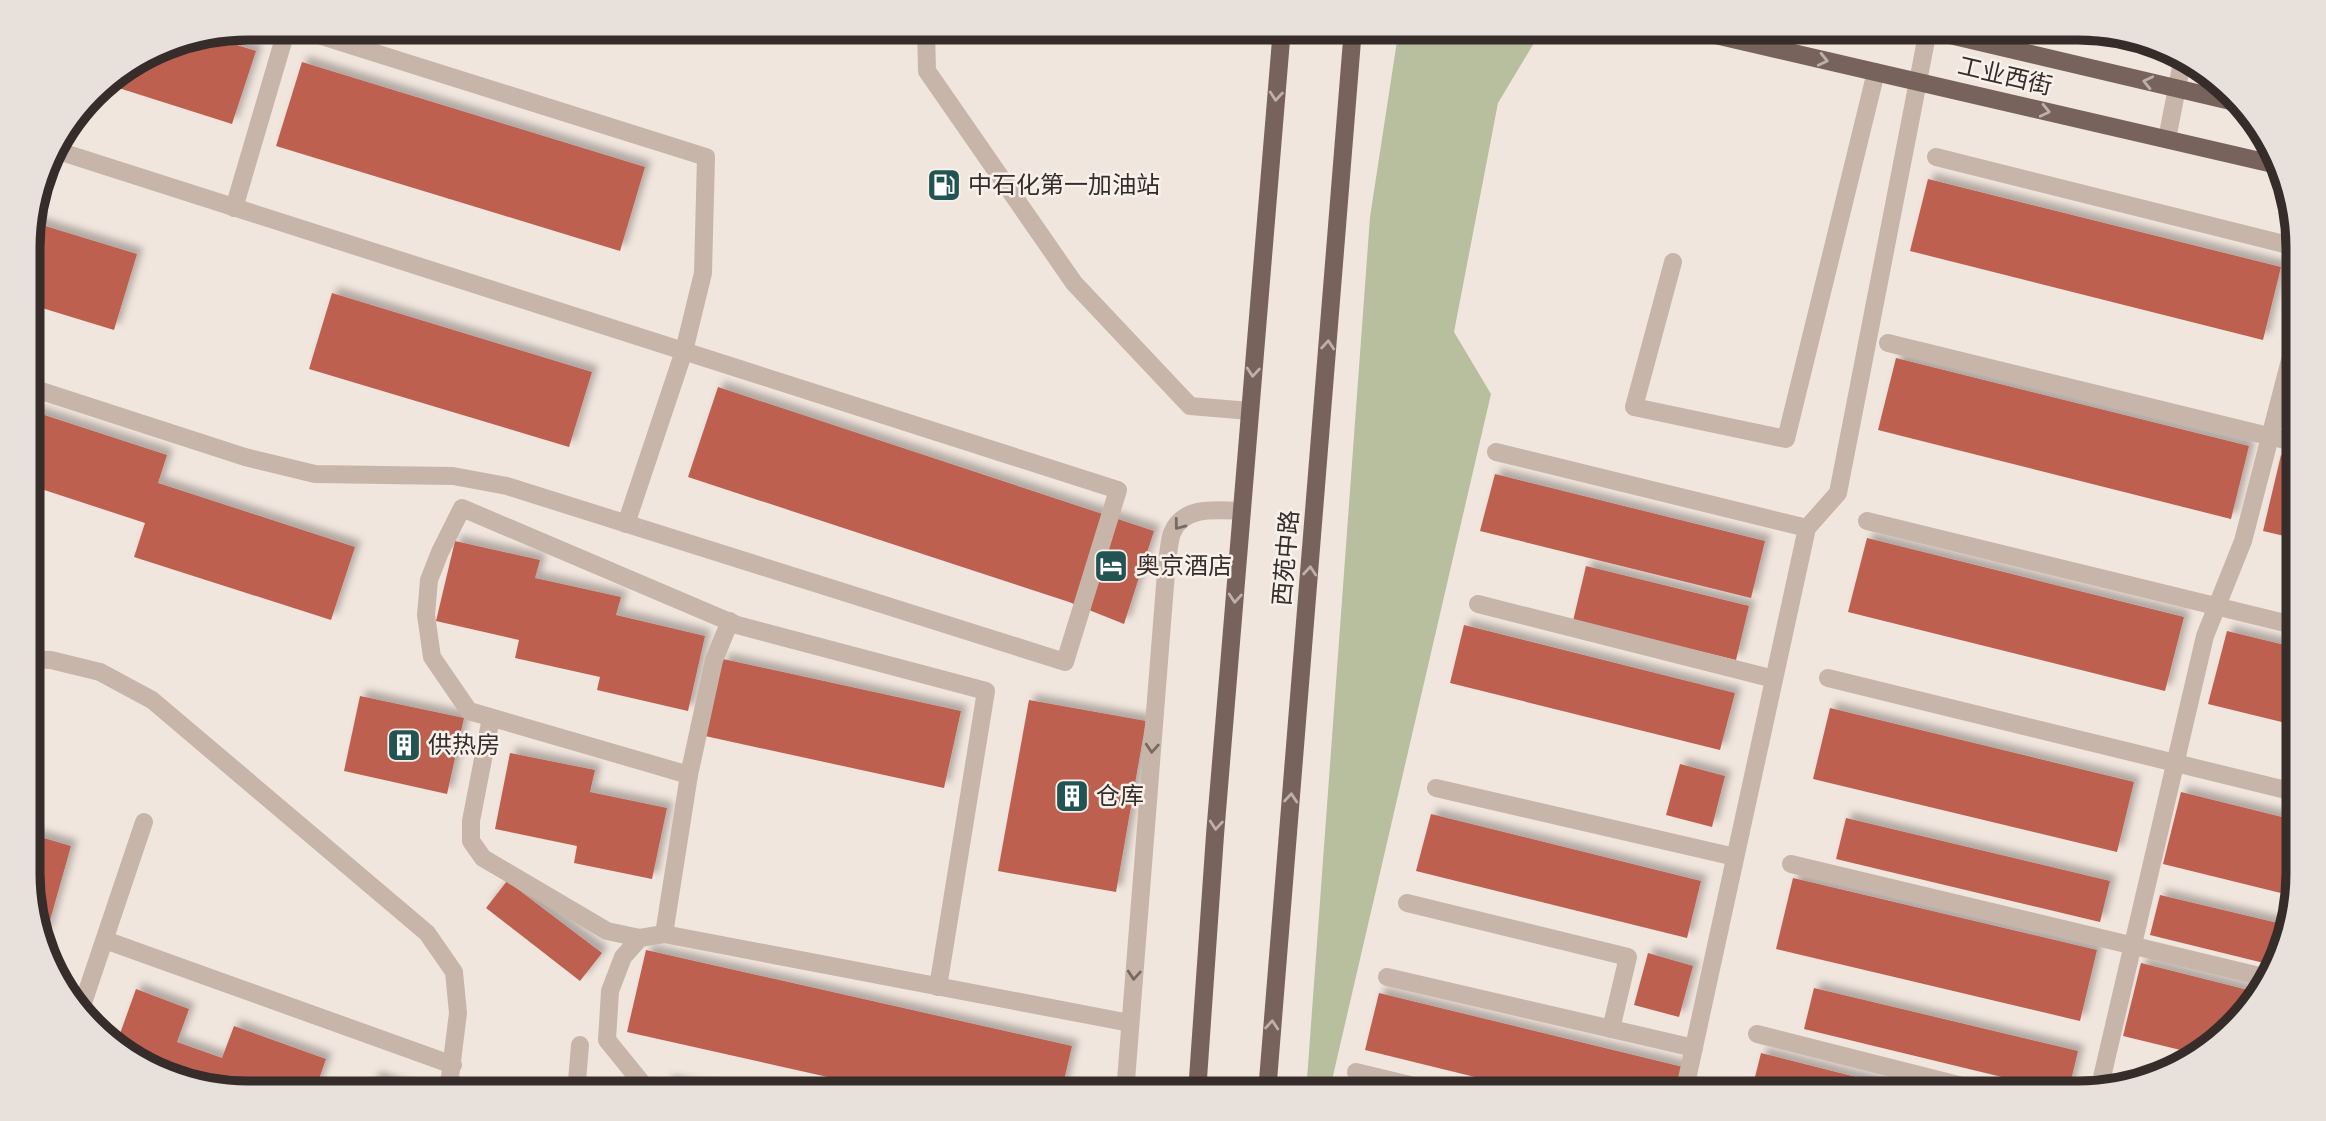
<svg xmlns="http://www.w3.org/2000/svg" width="2326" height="1121" font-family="'Alegreya Sans','Noto Sans SC',sans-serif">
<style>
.green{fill:#b7bf9f}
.building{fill:#bd6050;filter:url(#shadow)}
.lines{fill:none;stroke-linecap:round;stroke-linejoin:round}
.minor{stroke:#c8b5aa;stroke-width:18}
.major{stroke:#77625c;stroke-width:18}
.oneway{stroke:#beb0aa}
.oneway2{stroke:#786a63}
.labels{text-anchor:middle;stroke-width:5;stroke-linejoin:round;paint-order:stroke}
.street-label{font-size:24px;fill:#362c29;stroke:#f8f0ea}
.poi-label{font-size:24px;fill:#362c29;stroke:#f8f0ea;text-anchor:start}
.rim{fill:none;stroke:#362c29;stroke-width:9}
</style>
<defs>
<filter id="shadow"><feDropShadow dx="6" dy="-6" stdDeviation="3.5" flood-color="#0004"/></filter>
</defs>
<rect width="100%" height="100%" fill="#f1e6de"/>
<polygon class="green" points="1399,28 1495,28 1540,33 1498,103 1454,332 1491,394 1329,1093 1306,1093 1370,217"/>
<g class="building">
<polygon points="2063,28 2078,28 2131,40 2130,44"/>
<polygon points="208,36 256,51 232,124 103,83 164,45"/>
<polygon points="302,62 645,167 620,251 276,146"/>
<polygon points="1928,179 2281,267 2263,340 1910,251"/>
<polygon points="32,222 137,254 114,330 29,304 29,234"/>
<polygon points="332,293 592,372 569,447 309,369"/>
<polygon points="1896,358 2249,446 2231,519 1878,430"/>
<polygon points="718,387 1154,531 1124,624 1069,602 688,477"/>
<polygon points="29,410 167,455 158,483 355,547 331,620 134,557 145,523 29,485"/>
<polygon points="2281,455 2297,459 2297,539 2263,531"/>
<polygon points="1495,474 1765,541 1751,598 1480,531"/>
<polygon points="1867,538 2184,617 2165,691 1848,612"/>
<polygon points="455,541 540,560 535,578 621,597 616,615 705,636 688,711 597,690 600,677 515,658 519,640 436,621"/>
<polygon points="1586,566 1749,606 1736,660 1573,621"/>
<polygon points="1464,625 1735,693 1720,750 1450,683"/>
<polygon points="2227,631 2297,648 2298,726 2208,704"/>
<polygon points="723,659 961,711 944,788 705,736"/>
<polygon points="360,696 464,718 447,794 344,771"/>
<polygon points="1029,700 1146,721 1116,892 998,871"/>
<polygon points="1830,708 2134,782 2117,852 1813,779"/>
<polygon points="510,753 595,770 590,792 667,808 652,879 574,863 577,846 495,829"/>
<polygon points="1680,764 1725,776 1712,827 1666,815"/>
<polygon points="2181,792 2298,821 2298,873 2293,896 2163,864"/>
<polygon points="1431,814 1701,881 1687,938 1416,871"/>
<polygon points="1846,818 2110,881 2100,922 1836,859"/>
<polygon points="30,834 71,846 45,938 30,902"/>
<polygon points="1793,878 2097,950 2080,1021 1776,949"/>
<polygon points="507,881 602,953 580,981 486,908"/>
<polygon points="2160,895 2286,925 2276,966 2150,935"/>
<polygon points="646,950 1072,1046 1061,1093 899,1093 627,1032"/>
<polygon points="1648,953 1693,966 1679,1017 1634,1005"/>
<polygon points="2141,963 2256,992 2201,1055 2123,1036"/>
<polygon points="1814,988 2078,1051 2068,1093 1804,1029"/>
<polygon points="136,989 189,1009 177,1042 222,1058 234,1026 326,1059 314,1093 248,1093 151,1070 117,1042"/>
<polygon points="1379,993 1683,1067 1677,1093 1540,1093 1365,1050"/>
<polygon points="1761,1053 1915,1092 1915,1093 1751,1093"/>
<polygon points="374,1077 408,1089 406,1093 369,1093"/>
<polygon points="667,1081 717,1092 716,1093 664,1093"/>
</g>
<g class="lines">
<g class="minor">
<polyline points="296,28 706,157 703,273 684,351 626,524"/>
<polyline points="926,28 927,71 1074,283 1190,406 1250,411"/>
<polyline points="2167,139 2183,57"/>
<polyline points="1936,157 2296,247"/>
<polyline points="234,208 287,28"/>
<polyline points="1673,262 1634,407 1786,439 1876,72"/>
<polyline points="1888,343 2297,443"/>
<polyline points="29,387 245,457 315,474 453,476 507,486 1065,662 1118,490 52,149"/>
<polyline points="1496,452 1807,528"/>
<polyline points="1867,521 2297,626"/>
<polyline points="1478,604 1774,679"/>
<polyline points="29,659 51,660 100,672 152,700 427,933 454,972 458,1013 448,1093"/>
<polyline points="1828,678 2298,793"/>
<polyline points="491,718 471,821 471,841 483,858 607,931 640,938"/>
<polyline points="689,775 714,660 730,621"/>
<polyline points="1436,788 1735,857"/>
<polyline points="1791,864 2268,978"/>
<polyline points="1407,903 1628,957 1611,1029"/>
<polyline points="664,934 689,775 469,711 432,657 426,615 429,580 440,552 462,508 737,625 986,691 938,987"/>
<polyline points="105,940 453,1065"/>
<polyline points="1387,977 1694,1048"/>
<polyline points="80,1012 144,822"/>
<polyline points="1757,1034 1990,1093"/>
<polyline points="1356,1072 1443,1093"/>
<polyline points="2099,1090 2205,636 2243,541 2296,337"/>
<polyline points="576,1093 580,1045"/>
<polyline points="650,1093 607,1040 610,991 623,957 640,938 664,934 1130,1023"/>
<path d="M1125,1093L1167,560C1169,551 1169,541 1172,533C1183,505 1218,510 1242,511"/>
<polyline points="1684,1093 1807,528 1838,493 1928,30"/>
</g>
<g class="major">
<polyline points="1685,28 2273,164"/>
<polyline points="1920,28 2239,103"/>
<polyline points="1197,1093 1215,835 1282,28"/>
<polyline points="1267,1093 1353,28"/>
</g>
</g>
<defs><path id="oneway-chevron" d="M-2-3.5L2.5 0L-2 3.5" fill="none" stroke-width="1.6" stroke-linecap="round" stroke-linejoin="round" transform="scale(1.75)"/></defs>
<g class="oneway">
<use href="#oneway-chevron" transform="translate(1823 60) rotate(13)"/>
<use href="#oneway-chevron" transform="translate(2148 82) rotate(-167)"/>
<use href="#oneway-chevron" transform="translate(1276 96) rotate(95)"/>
<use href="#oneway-chevron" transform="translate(2045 111) rotate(13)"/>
<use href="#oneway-chevron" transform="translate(1328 345) rotate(-85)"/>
<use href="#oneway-chevron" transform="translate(1253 372) rotate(95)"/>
<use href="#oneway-chevron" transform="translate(1310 571) rotate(-85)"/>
<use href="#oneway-chevron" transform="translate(1235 598) rotate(95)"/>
<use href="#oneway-chevron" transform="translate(1291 798) rotate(-85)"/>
<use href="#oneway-chevron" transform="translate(1216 825) rotate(95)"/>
<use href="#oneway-chevron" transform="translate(1272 1025) rotate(-85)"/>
</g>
<g class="oneway2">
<use href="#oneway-chevron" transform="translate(1179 525) rotate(127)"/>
<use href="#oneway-chevron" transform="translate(1152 748) rotate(94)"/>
<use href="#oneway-chevron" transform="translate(1134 975) rotate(94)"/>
</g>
<defs>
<g id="fuel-square" transform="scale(1.75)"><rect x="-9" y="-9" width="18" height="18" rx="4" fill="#225453" stroke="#f8f0ea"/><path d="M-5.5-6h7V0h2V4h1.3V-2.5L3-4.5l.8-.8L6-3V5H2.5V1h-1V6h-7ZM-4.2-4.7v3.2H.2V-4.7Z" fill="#fff"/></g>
<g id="hotel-square" transform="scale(1.75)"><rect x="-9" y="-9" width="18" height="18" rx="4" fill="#225453" stroke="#f8f0ea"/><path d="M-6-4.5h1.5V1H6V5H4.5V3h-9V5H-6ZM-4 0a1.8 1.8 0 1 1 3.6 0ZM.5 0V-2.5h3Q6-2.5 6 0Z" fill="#fff"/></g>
<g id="building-square" transform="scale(1.75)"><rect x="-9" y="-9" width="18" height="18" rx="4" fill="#225453" stroke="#f8f0ea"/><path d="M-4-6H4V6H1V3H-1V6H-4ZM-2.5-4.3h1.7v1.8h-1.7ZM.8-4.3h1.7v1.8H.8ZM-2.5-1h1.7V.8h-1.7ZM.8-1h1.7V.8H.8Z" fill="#fff"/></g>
</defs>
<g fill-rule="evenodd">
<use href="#fuel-square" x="944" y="185"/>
<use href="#hotel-square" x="1111" y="566"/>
<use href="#building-square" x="404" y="745"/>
<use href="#building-square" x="1072" y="796"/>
</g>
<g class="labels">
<g class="street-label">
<text transform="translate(2005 76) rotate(13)" y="8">工业西街</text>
<text transform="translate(1286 558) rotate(-85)" y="8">西苑中路</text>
</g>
<g class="poi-label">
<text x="968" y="193">中石化第一加油站</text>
<text x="1136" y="574">奥京酒店</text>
<text x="428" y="753">供热房</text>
<text x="1096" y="804">仓库</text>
</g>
</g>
<path d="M0 0H2326V1121H0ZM248 40H2078A208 208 0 0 1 2286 248V873A208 208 0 0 1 2078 1081H248A208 208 0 0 1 40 873V248A208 208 0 0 1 248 40Z" fill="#e8e0db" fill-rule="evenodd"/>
<path class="rim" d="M248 40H2078A208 208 0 0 1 2286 248V873A208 208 0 0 1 2078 1081H248A208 208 0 0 1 40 873V248A208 208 0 0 1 248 40Z"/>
</svg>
